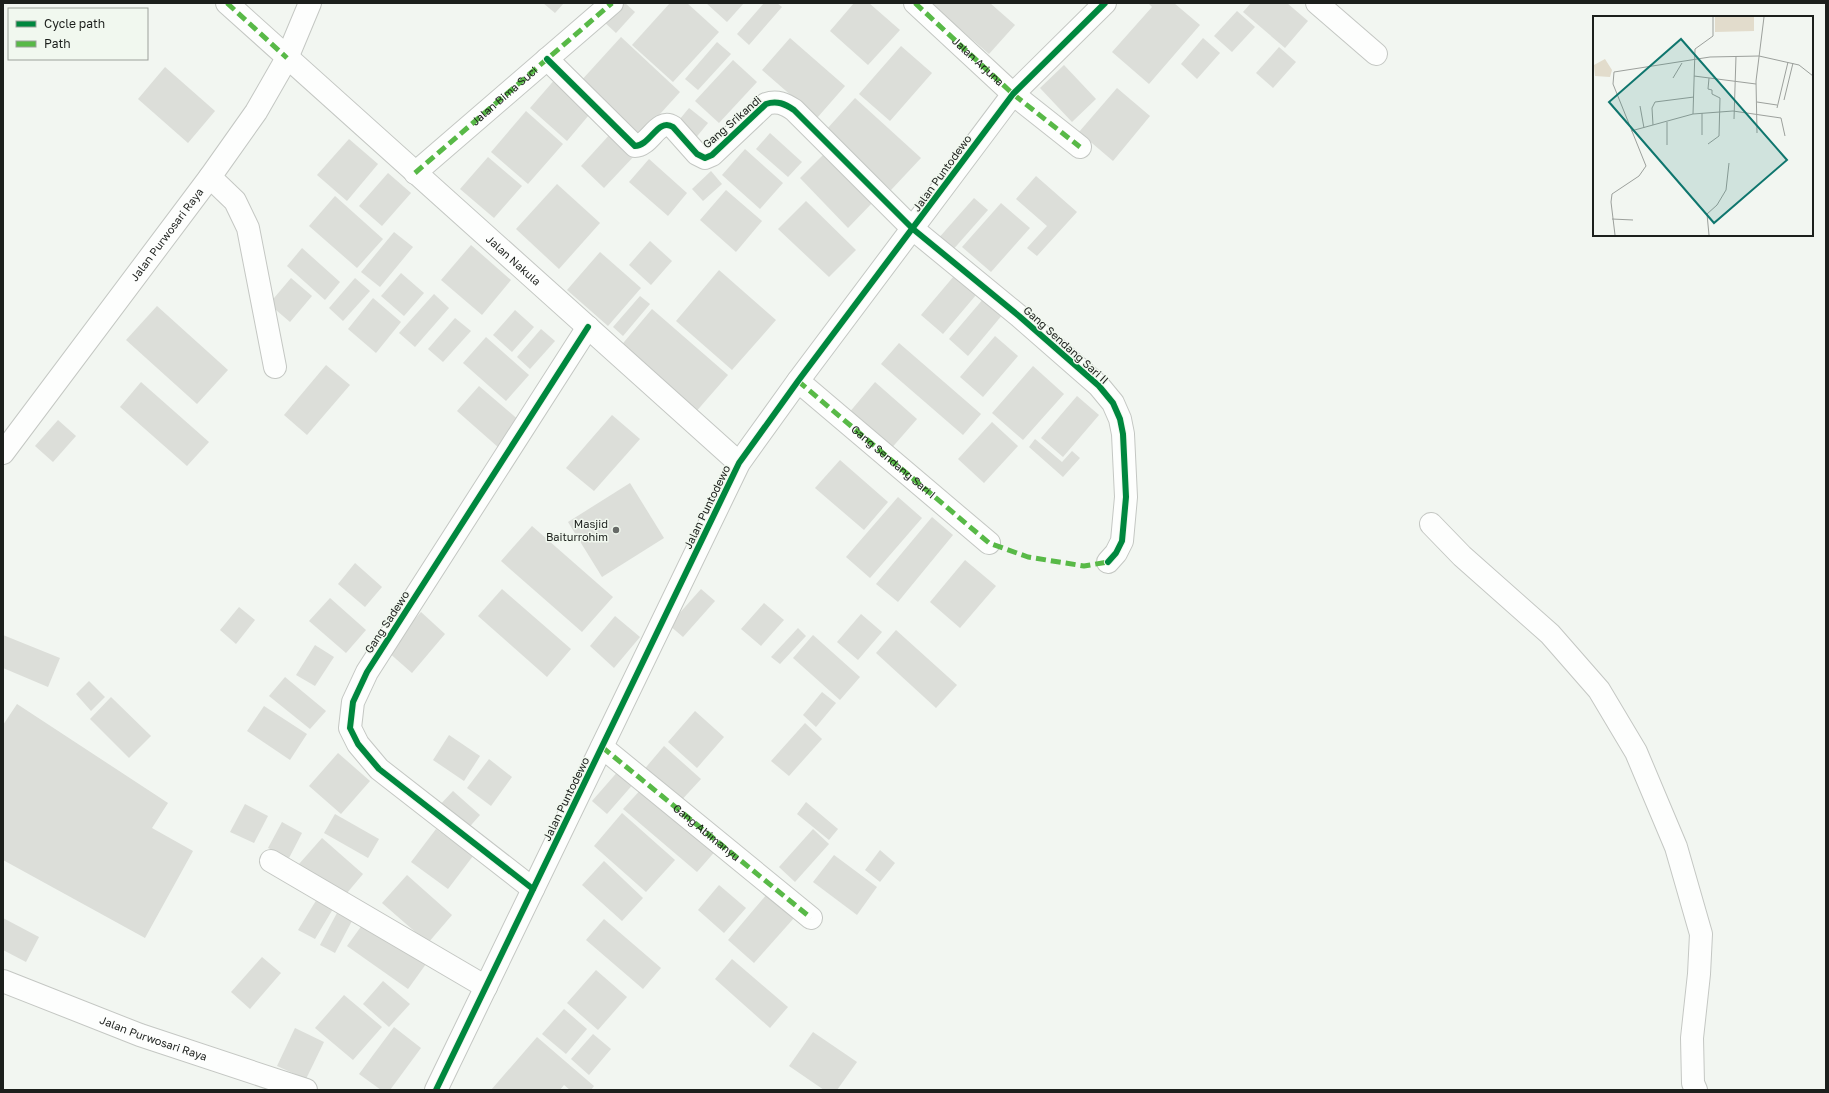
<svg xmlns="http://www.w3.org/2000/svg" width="1829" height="1093" font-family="'Golos Text',sans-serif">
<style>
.building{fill:#dcded9}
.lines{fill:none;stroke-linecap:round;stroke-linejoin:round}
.street-casing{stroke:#c4c7c3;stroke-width:24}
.street{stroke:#fdfefd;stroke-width:22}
.quiet{stroke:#58b947;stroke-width:5;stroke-dasharray:10 5;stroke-linecap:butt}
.cycleway-casing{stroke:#f1f8ef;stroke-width:8}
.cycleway{stroke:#00873e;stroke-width:6}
.poi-dot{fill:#676a67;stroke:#f1f8ef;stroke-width:1.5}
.labels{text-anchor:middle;stroke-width:3;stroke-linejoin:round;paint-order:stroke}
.street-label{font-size:11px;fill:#1c1f1c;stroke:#f1f8ef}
.poi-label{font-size:11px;fill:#1c1f1c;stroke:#f1f8ef;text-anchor:end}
.inset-road{fill:none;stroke:#9ca09c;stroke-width:1}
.view{fill:#0f766e;fill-opacity:0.15;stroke:#0f766e;stroke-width:2}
.inset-edge{fill:none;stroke:#1c1f1c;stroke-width:2}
</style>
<rect width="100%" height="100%" fill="#f2f6f1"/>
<g class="building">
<polygon points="543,3 564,3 555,13"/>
<polygon points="617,3 625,3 635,12 616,33 602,20"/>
<polygon points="670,3 687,3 719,32 673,82 632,45"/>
<polygon points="706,3 744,3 727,22"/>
<polygon points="764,3 777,3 782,7 749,45 737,34"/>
<polygon points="854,3 869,3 900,30 868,65 830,31"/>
<polygon points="930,3 990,3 1015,25 989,54"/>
<polygon points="1148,3 1174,3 1200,25 1149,84 1112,52 1152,7"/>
<polygon points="1251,3 1287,3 1308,21 1285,48 1243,12"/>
<polygon points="1237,11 1255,27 1232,52 1214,36"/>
<polygon points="621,37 680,92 640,136 580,82"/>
<polygon points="790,38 845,86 817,118 762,70"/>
<polygon points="1203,38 1220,53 1197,79 1181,64"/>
<polygon points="717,42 731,54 698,90 685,79"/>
<polygon points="901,46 932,73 890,121 859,94"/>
<polygon points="1279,47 1296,62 1273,88 1256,73"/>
<polygon points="733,60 757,82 719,123 695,101"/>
<polygon points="1064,65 1096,99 1072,122 1040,88"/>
<polygon points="165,67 215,111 188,143 138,99"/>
<polygon points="557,77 594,109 567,141 530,108"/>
<polygon points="1117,88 1150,116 1113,161 1079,132"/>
<polygon points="855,98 921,158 891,190 826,130"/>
<polygon points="689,108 708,123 694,140 675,125"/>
<polygon points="526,111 563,144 528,184 491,152"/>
<polygon points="612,132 636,154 604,188 581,166"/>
<polygon points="770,133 802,162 788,177 756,149"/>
<polygon points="349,139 378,164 347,201 317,175"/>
<polygon points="745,149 783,183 760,209 722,175"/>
<polygon points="826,152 874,201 848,228 800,178"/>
<polygon points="488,157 522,186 494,218 460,189"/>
<polygon points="649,159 687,193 668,216 629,182"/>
<polygon points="711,171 722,184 703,201 692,189"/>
<polygon points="388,173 411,193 382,226 359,206"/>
<polygon points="1036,176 1077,212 1037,256 1027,248 1047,226 1016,199"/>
<polygon points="557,184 600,223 559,269 516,229"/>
<polygon points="726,190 762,221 736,252 700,220"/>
<polygon points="335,196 383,239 357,268 309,226"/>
<polygon points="974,198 988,210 951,252 937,240"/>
<polygon points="806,201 856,250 829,277 778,229"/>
<polygon points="1001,203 1030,228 991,272 962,247"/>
<polygon points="394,232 413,247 380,287 361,272"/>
<polygon points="650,241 672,261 651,285 629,265"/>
<polygon points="471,245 511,280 482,315 441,280"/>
<polygon points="302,248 340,282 325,300 287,266"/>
<polygon points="600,252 641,288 608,326 567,290"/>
<polygon points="719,270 776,320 732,370 676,321"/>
<polygon points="401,273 424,293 404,316 381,296"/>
<polygon points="954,276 976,295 943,334 921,315"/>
<polygon points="291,278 312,296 290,322 269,304"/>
<polygon points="355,278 370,291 343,321 329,308"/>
<polygon points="434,294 449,308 415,347 399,333"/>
<polygon points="640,296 650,304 623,336 613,327"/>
<polygon points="373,298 401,322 376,353 348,329"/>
<polygon points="984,298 1003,314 968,356 949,339"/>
<polygon points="157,306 228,370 197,404 126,340"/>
<polygon points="652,309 728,375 694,414 619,348"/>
<polygon points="515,310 534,327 512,352 493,335"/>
<polygon points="455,318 471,331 443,362 428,349"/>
<polygon points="541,329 555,341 530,369 517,357"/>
<polygon points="995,336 1018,356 983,397 960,377"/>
<polygon points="486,337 529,375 506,401 463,363"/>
<polygon points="899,343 981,414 963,435 881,364"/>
<polygon points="326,365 350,385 307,435 284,415"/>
<polygon points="1033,366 1064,394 1023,440 992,413"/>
<polygon points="141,382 209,442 187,466 120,407"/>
<polygon points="875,382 917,419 889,451 848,414"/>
<polygon points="479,386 521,422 499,448 457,411"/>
<polygon points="1077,396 1099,415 1063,457 1041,438"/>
<polygon points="612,415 640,439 594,491 566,468"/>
<polygon points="58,420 76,436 53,462 35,446"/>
<polygon points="992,422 1018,446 984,483 958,459"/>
<polygon points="1035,439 1062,462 1072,451 1080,458 1063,477 1029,447"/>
<polygon points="840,460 888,502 864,530 815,488"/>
<polygon points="630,483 664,538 602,577 568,522"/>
<polygon points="898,497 922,518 870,578 846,557"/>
<polygon points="932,517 953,535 898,602 876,584"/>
<polygon points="532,526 613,597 582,632 501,561"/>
<polygon points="965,560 996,586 960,628 930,602"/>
<polygon points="355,563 382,587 365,607 338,584"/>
<polygon points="502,589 571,649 547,677 478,616"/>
<polygon points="701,589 715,601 683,637 669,625"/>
<polygon points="330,598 366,630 346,653 309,621"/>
<polygon points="764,603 784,620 761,646 741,629"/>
<polygon points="239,607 255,620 236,644 220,630"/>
<polygon points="421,612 445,634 412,673 387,651"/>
<polygon points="861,614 882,632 858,660 837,642"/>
<polygon points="615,616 640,637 614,668 590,646"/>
<polygon points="798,628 806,636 780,664 771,657"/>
<polygon points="896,630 957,685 936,708 876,653"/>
<polygon points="3,635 60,658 48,687 3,668"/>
<polygon points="813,635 860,677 840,700 793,658"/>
<polygon points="315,645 334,657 315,686 296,675"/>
<polygon points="285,677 326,711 310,729 269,696"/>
<polygon points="89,681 105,697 91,711 76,694"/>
<polygon points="822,692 836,703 816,727 803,715"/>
<polygon points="111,697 151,736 129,758 90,719"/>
<polygon points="17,704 168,803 152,828 193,851 145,938 3,860 3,725"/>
<polygon points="264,706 307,734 290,760 247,731"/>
<polygon points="695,711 724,737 697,768 668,742"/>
<polygon points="805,723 822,739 789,776 771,761"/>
<polygon points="449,735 480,756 464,781 433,760"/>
<polygon points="664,746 701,779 678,804 642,772"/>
<polygon points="338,753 370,781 341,814 309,786"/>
<polygon points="489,759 512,777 491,806 467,788"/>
<polygon points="620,769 635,782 607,814 592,801"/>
<polygon points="644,786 718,848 697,872 623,809"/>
<polygon points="453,791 480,815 465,832 437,808"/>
<polygon points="806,802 838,829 829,840 797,814"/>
<polygon points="245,804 268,816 254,843 230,832"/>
<polygon points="622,813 675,860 646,892 594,846"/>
<polygon points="335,814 379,839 368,858 324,833"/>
<polygon points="282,822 302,833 289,858 268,848"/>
<polygon points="436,829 473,856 448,889 411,862"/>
<polygon points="813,829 829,844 795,882 779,867"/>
<polygon points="322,838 363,874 341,900 299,864"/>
<polygon points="880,850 895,863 880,882 865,870"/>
<polygon points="834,855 877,887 857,915 813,882"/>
<polygon points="604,861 643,898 622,921 582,885"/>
<polygon points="407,875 452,915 428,943 382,903"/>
<polygon points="719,885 746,908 724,933 698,910"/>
<polygon points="767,894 794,918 754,963 728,940"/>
<polygon points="317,899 333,909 315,939 298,930"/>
<polygon points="338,911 353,919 335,953 320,945"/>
<polygon points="3,918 39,937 26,962 3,950"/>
<polygon points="604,919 661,968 643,989 586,940"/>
<polygon points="365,921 426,964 408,989 347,946"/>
<polygon points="262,957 281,973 250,1009 231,992"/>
<polygon points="732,959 788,1007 770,1028 715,979"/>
<polygon points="596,970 627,997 598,1030 567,1003"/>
<polygon points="383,981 410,1004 389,1027 363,1004"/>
<polygon points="344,995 382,1027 353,1060 315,1028"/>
<polygon points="564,1009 587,1029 566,1054 542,1034"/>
<polygon points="394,1027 421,1048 390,1090 381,1090 359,1074"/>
<polygon points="295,1028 324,1042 306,1079 277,1066"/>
<polygon points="813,1032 857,1062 837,1090 824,1090 789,1066"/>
<polygon points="593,1034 611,1049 589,1075 571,1059"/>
<polygon points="537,1037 594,1086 591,1090 570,1090 564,1085 560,1090 491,1090"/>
</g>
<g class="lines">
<g class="street-casing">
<g id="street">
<path id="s1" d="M227,3L739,463"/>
<polyline points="915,3 1013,94 1080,147"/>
<polyline points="1317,3 1376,54"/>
<path d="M547,59L635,146C650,146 658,117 673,127L697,154L705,158L712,155L766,104C777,100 785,104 794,110L913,229L1019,316L1099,386L1113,403L1120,419L1123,434L1126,497L1122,541L1116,553L1108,562"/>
<path id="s2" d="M415,173L612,3"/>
<polyline points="210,177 235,201 248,228 275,367"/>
<path id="s3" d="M798,381L989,543"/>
<path id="s4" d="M3,453L210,177L256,112L287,58L310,3"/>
<polyline points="1431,524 1462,556 1550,634 1599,690 1636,752 1676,847 1701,934 1699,974 1692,1038 1693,1083 1696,1090"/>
<polyline points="602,747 811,918"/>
<polyline points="271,861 486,987"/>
<polyline points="533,889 379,769 358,744 350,728 353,702 367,672 588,327"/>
<path id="s5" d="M3,981L140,1035L306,1090"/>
<polyline points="436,1090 739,463 798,381 1013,94 1105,3"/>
</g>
</g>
<use href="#street" class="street"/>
<g class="quiet">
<polyline points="227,3 287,58"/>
<path id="s6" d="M915,3L1013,94L1080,147"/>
<polyline points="415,173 612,3"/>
<polyline points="798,381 989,543 1028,557 1084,566 1108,562 1110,560"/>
<path id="s7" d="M602,747L811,918"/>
</g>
<g class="cycleway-casing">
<g id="cycleway">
<path d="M547,59L635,146C650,146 658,117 673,127L697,154L705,158L712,155L766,104C777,100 785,104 794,110L913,229L1019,316L1099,386L1113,403L1120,419L1123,434L1126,497L1122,541L1116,553L1108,562"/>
<polyline points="533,889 379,769 358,744 350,728 353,702 367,672 588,327"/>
<polyline points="436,1090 739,463 798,381 1013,94 1105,3"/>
</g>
</g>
<use href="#cycleway" class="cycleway"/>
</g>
<circle class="poi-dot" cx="616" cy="530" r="4"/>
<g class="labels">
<g class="street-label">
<text dy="4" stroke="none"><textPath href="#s6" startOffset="86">Jalan Arjuna</textPath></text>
<text dy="4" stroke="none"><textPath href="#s2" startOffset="118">Jalan Bima Suci</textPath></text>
<text transform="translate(732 122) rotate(-41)" y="4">Gang Srikandi</text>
<text transform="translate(942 173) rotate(-54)" y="4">Jalan Puntodewo</text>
<text dy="4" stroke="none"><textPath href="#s4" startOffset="273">Jalan Purwosari Raya</textPath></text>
<text dy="4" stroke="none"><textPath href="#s1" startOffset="385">Jalan Nakula</textPath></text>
<text transform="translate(1066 345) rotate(42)" y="4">Gang Sendang Sari II</text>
<text dy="4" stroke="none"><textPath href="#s3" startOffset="125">Gang Sendang Sari I</textPath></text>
<text transform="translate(707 507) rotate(-64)" y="4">Jalan Puntodewo</text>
<text transform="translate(387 622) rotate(-57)" y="4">Gang Sadewo</text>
<text transform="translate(566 799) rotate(-64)" y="4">Jalan Puntodewo</text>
<text dy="4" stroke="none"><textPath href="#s7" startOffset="135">Gang Abimanyu</textPath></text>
<text dy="4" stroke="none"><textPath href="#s5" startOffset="161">Jalan Purwosari Raya</textPath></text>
</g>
<g class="poi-label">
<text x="608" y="528">Masjid<tspan x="608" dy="13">Baiturrohim</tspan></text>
</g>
</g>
<g transform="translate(1593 16)">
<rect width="220" height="220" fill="#f2f6f1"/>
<path d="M122,1H161V15L122,16ZM12,43L19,54L17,61L2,60L1,49Z" fill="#e2dccc"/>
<path class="inset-road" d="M101,60L163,68M80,62L89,47M191,84L200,47M164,86L184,89M47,90L51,112M184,92L195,46M109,97V119M100,98L102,33L120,20V1M141,103L143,40M74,106V129M60,109L59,92L62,86L101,81M38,115L100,98L140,95L188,102L192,120M164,117L163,65L171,1M115,128L126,120L127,82L119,78V74L115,73L116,62M19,203L40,204M22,219L18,186L19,178L46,160L53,150L20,68L21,56L117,41L166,40L206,49L220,60M116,219L114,198L124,189L133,174L136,147"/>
<path class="view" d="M88,23L194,144L121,207L16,86Z"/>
<rect width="220" height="220" class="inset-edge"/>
</g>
<rect width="1829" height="1093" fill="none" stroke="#1c1f1c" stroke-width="8"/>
<rect x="8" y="8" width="140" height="52" fill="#f1f8ef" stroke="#9ca19b"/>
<rect x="16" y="21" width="20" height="6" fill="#00873e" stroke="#9ca19b"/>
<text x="44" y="28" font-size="12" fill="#1c1f1c">Cycle path</text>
<rect x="16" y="41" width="20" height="6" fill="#58b947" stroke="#9ca19b"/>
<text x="44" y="48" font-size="12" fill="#1c1f1c">Path</text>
</svg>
